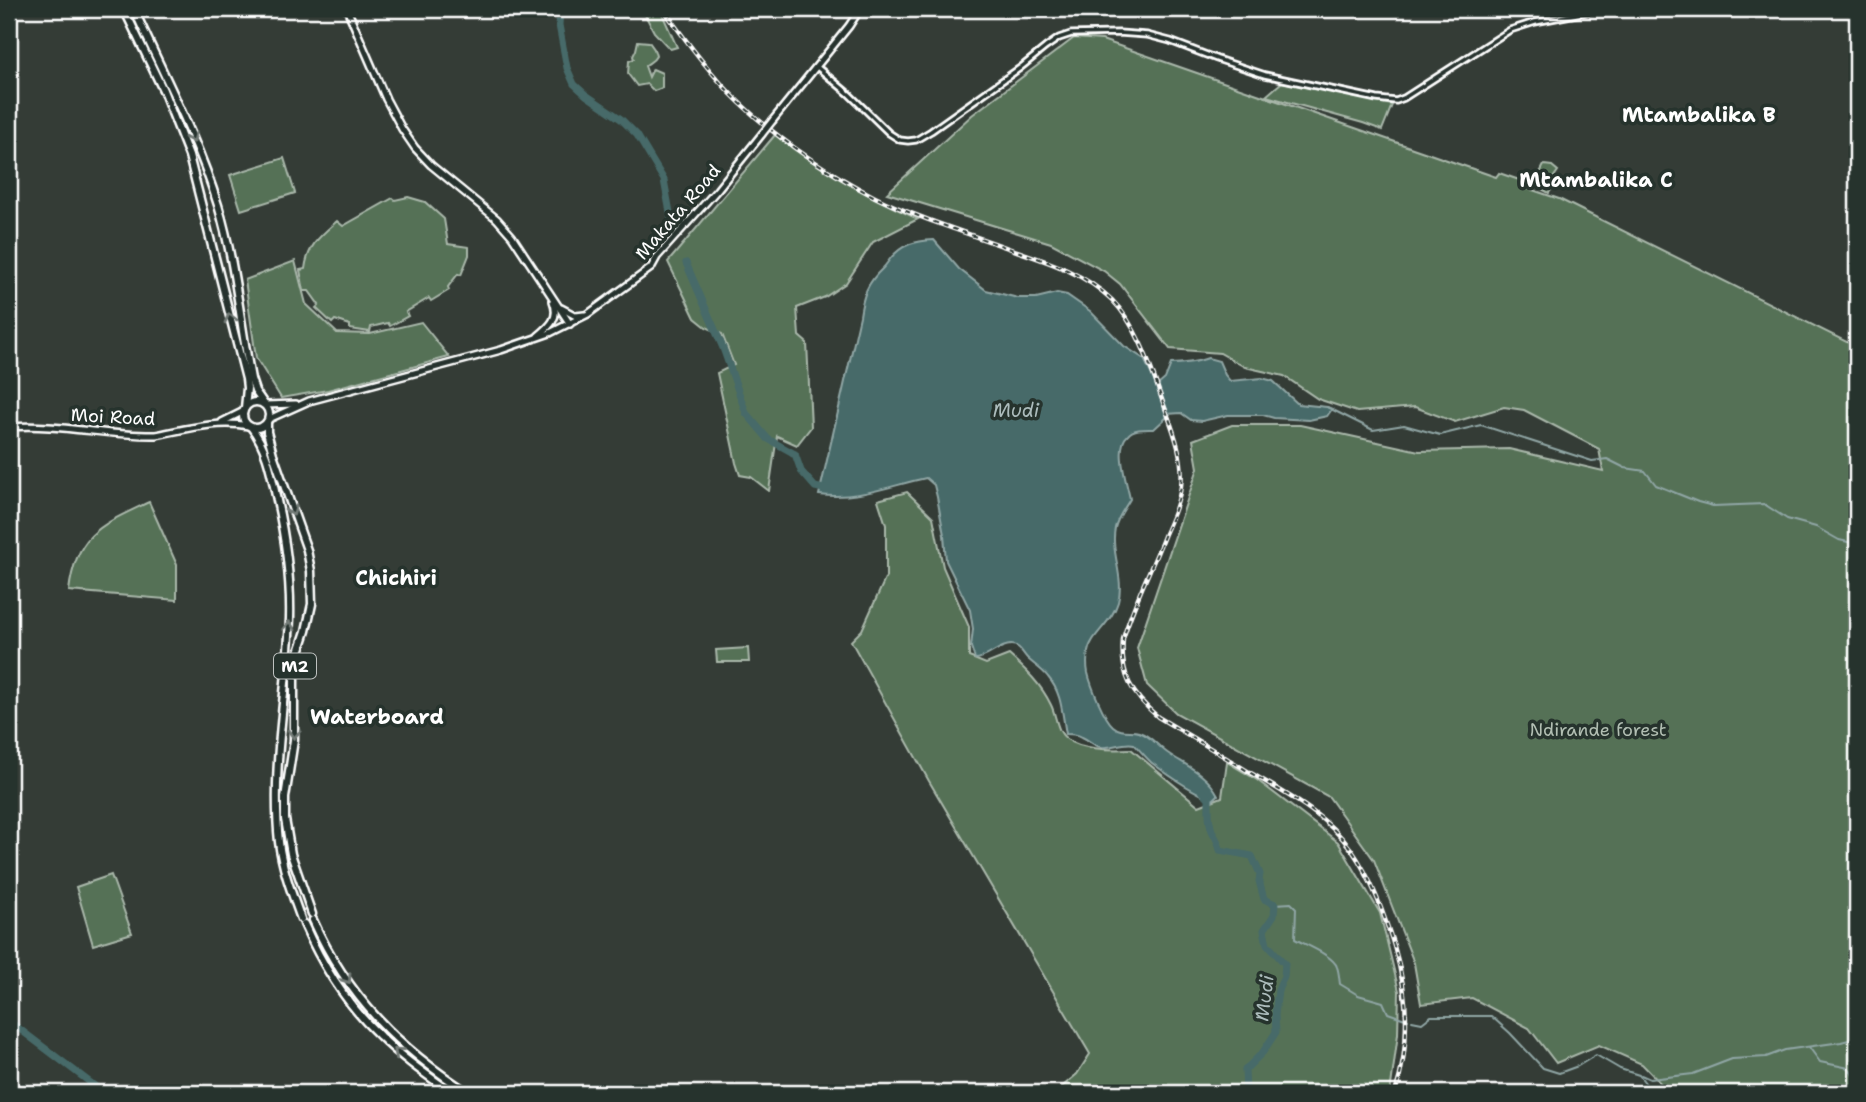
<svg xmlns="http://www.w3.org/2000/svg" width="1866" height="1102" font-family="'Shantell Sans',sans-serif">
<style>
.green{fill:#557157;stroke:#aab8ab;stroke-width:2}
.water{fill:#466a69;stroke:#90a6a5;stroke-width:2}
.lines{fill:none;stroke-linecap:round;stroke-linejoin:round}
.stream{stroke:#90a6a5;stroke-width:2}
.river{stroke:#466a69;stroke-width:7}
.minor-casing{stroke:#fff;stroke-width:9}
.major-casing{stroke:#fff;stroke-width:10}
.highway-casing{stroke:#fff;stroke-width:11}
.minor{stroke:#26332d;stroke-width:3.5}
.major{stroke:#26332d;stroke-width:5}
.highway{stroke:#26332d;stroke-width:6}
.rail-casing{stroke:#fff;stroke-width:4.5}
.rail{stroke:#26332d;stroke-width:2;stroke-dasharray:5;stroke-linecap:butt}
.major-bridge-casing{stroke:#fff;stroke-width:10;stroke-linecap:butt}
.major-bridge{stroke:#26332d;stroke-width:5}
.oneway{stroke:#727a76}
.labels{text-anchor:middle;stroke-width:7;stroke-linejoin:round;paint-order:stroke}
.shield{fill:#26332d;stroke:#bec2c0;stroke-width:2}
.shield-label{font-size:16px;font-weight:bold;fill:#fff}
.street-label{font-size:18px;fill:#fff;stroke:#26332d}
.park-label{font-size:18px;fill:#b2bfb3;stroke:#26332d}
.water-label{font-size:19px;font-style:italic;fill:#acbcbc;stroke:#26332d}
.quarter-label{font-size:21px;font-weight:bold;fill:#fff;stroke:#26332d}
</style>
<rect width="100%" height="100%" fill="#343c36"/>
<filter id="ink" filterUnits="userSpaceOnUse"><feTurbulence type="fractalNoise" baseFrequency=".0143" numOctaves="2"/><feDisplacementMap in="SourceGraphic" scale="14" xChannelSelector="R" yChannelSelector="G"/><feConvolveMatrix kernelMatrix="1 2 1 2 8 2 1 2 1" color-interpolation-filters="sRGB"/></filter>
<g filter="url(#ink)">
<g class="green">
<polygon points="642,9 660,9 677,47 670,49 654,32"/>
<polygon points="1074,38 1102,40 1496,177 1499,173 1528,183 1527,188 1559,199 1857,347 1857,1093 1670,1093 1642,1064 1599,1045 1556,1063 1529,1028 1472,998 1421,1004 1414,963 1374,860 1329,797 1176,713 1147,685 1137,648 1198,468 1193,440 1232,425 1300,425 1419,451 1509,449 1603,471 1599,449 1524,410 1504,407 1455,422 1415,407 1357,412 1318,399 1284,376 1245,367 1220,353 1170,349 1120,284 1104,271 1051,243 887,193 972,115"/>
<path d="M638,41L649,42L654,49L656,56C653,62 649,62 645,66L649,77L653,69L662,73V88L654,91L647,84L637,86L628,74L629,61L634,59L633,56L636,50Z"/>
<polygon points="1282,82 1392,105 1382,130 1363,123 1266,96"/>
<path d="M775,135C819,169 867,196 918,219L873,242L846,283L825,297L797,308L799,336L807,343L811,427L797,445L777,436L769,491L751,477L740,475L736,463L717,373L734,365L722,334L706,327L695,318L668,262Z"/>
<polygon points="284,158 295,193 241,210 230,175"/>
<polygon points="1544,165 1552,166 1558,171 1551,181 1554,185 1549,193 1536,186 1542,176 1540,173"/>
<path d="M408,197L425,202L444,219L448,244L469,247V255L461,275L458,274L448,287L449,290L431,301L429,298L406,312L408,316L390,326L388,323L371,327L370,332L350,329V325L335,320L332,323L316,308L319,305L309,291H304L300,270L305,269C308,245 320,236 337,221L343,226L393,198L395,200Z"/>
<polygon points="295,261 306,304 337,333 370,334 421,322 449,357 328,390 281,398 256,358 245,280"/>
<path d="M907,492L933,517L943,567L969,627V657L986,664L1009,655C1026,670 1041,684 1051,705C1055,713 1056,723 1060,731C1070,751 1112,750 1131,749L1199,806L1222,797L1227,762L1257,780L1338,842L1380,913L1399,991L1398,1034L1390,1093H1059L1062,1087L1077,1074L1090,1054L929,781L851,641L862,630L886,577V525L878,500Z"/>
<path d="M149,502L177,565V600L69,591C76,533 101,525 149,502Z"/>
<polygon points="748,648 749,662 717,662 716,650"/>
<polygon points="111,875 132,933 93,945 76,887"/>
</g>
<path class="water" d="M934,240L959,269L986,290L1018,298H1036L1057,293L1067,295L1090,311L1124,346L1144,359L1157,386L1165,379L1171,364C1181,364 1198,362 1208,358L1219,361L1225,375L1230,381L1262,378L1273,381L1298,404L1327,407L1332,409L1327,416L1309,420L1274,418L1263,415H1228L1202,421L1191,420L1181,413L1167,414V417L1154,429C1146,429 1134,428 1128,435C1114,447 1127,483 1130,499C1125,508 1117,518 1115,528C1110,552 1125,578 1118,602C1112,623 1090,636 1088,652C1087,658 1087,668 1088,673C1091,686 1104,718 1113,726C1121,733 1130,730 1139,732C1152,736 1158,747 1169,754C1187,766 1208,775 1218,795L1213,800C1191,791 1172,778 1152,763C1148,760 1135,745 1134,744C1124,741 1111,749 1101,747C1094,746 1089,740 1082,737C1077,734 1071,734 1066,734C1062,713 1062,693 1048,677C1042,669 1034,665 1027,658C1022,653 1020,645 1011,645C998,645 988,659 975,659L971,647L973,629L970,610L946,561L944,535L937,497L934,485L926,478C889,486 858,500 819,495L860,316C863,295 867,283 883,268C886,265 887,263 890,259C902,244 915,241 934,240Z"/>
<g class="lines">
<g class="stream">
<polyline points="1327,407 1373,430 1404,425 1440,435 1481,425 1592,461 1607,459 1625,468 1645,471 1656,485 1698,502 1713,506 1764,504 1787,519 1816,527 1839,540 1857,544"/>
<path d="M1275,904L1291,903L1296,908L1295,939C1306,945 1334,956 1337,967C1339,972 1339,978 1340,984L1358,995L1383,1002L1388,1013L1408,1020"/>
<polyline points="1412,1021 1422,1023 1431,1016 1491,1016 1510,1033 1543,1068 1559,1073 1578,1066 1596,1055 1620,1069 1639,1075 1653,1093"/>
<polyline points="1809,1047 1820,1062 1849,1068 1857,1083"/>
<polyline points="1641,1075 1650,1079 1693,1074 1732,1059 1766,1057 1785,1050 1841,1042 1857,1038"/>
</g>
<g class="river">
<polyline points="560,9 559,25 567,68 574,84 586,95 621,119 637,135 664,180 671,218"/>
<polyline points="686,263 723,348 746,413 768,439 795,454"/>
<polyline points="793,454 795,454 801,471 815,487 828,490"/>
<path d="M1203,792L1209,798C1209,810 1208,823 1213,833C1217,840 1219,842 1220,850L1252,856L1260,874L1259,881L1264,899L1275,904L1274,915L1264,930L1267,944L1285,964L1284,977L1278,990L1275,1015L1276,1032L1263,1052L1245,1070L1246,1093"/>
<polyline points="9,1021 104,1093"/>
</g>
<g class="minor-casing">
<polyline id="minor" points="817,67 849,94 889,133 900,140 908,141 916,140 931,131 1020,68 1046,47 1059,38 1071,34 1119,33 1147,35 1170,41 1217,59 1265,75 1377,99 1396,101 1404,98 1510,30 1535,22 1602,9"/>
</g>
<g class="major-casing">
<g id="major">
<polyline points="347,9 386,99 402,129 415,148 431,165 497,219 512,236 570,324"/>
<polyline points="773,120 849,26 860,9"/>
<polyline points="561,308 576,316 584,315"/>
<path d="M538,336C550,326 560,318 553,301"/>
<polyline points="265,405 296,404"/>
<polyline points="269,419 309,401 501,350 550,333 588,314 651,268 657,257 717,190 762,134"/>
<polyline points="222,422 244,411"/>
<path d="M9,427C58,423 107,436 156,435C187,429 217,420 249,426"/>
</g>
</g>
<g class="highway-casing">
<g id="highway">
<polyline points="124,9 163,90 189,156 246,379 247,388 245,408"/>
<path d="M134,9C163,74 197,137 218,205C235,262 240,321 251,379L255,391L264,404"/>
<circle cx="256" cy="415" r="13"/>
<polyline points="267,423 267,432 273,454 307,550 311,571 312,604 306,631 297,658 294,675 294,740 285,798 285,819 291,854 312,914"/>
<path d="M251,427C267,448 271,472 276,496C285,536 291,578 290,618C287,693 271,767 279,842C282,868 292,894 301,919"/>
<path d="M313,920C347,996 399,1049 469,1093"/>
<path d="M304,924C322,965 347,1005 380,1036C402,1058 427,1075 452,1093"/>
</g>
</g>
<use href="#minor" class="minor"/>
<use href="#major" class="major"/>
<use href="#highway" class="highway"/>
<g class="rail-casing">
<path id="rail" d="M663,9C687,42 711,75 740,103C779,140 827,172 875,197C917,218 964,232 1008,248C1046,261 1083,272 1112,300C1136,324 1149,362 1160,394C1170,423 1185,454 1181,486C1179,503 1171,520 1164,536C1151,570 1133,604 1123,639C1120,675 1131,694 1158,717C1188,735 1219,753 1249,772C1286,794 1325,814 1351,849C1372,879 1383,912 1394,946C1409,996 1411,1044 1395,1093"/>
</g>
<use href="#rail" class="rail"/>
<g class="major-bridge-casing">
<polyline id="major-bridge" points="762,134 773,120"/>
</g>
<use href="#major-bridge" class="major-bridge"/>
</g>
<defs><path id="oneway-chevron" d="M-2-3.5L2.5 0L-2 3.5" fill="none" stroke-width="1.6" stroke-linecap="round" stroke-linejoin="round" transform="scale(1.75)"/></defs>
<g class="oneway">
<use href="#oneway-chevron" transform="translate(192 138) rotate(67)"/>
<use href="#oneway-chevron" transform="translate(230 318) rotate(-104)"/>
<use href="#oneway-chevron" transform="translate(292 511) rotate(69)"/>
<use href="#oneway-chevron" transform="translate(289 626) rotate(-87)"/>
<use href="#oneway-chevron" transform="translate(294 734) rotate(94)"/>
<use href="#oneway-chevron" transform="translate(347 979) rotate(55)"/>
<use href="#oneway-chevron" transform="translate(398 1052) rotate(-139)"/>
</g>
</g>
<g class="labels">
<rect class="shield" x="274" y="653.5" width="42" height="25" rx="5"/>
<g class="shield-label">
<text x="295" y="672">M2</text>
</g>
<g class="street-label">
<text transform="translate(678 212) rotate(-49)" y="6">Makata Road</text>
<text transform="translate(113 417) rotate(3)" y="6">Moi Road</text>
</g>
<g class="park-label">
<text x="1598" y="736">Ndirande forest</text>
</g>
<g class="water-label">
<text x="1016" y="417">Mudi</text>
<text transform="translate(1264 998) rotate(-83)" y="7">Mudi</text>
</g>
<g class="quarter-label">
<text x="1699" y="122">Mtambalika B</text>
<text x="1596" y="187">Mtambalika C</text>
<text x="396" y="585">Chichiri</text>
<text x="377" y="724">Waterboard</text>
</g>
</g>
<rect width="1866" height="1102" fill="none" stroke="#26332d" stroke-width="35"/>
<rect x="18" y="18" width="1831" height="1067" fill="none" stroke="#fff" stroke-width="2.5" filter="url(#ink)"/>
</svg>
